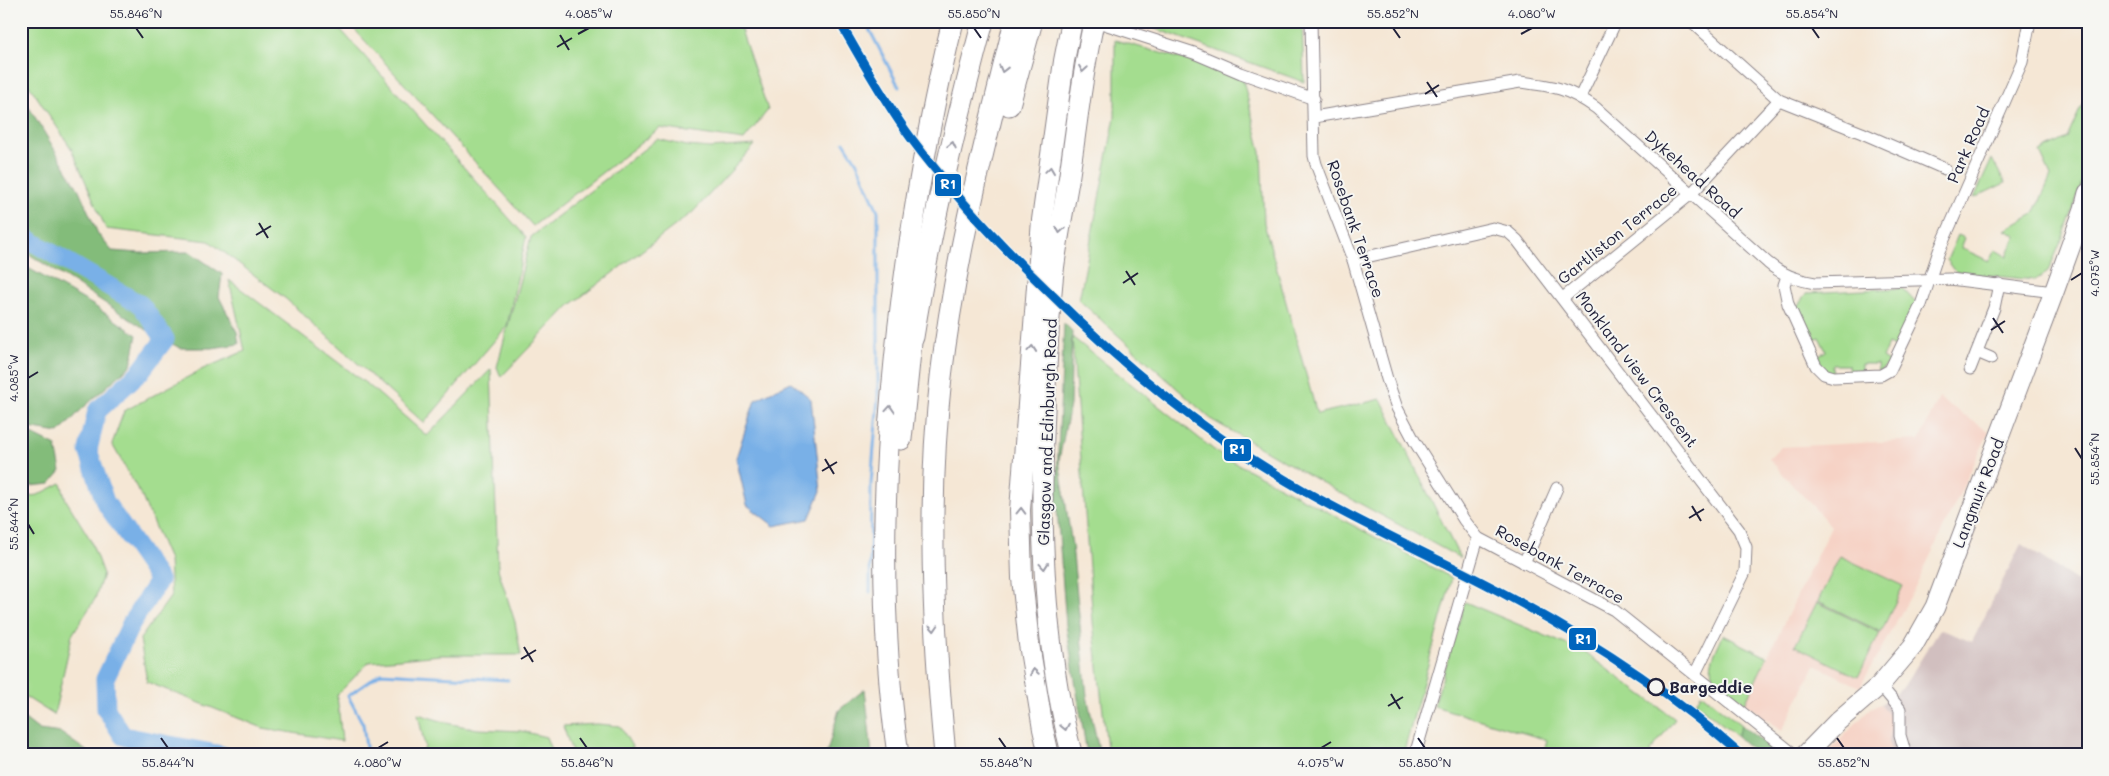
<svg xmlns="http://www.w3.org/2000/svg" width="2109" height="776" font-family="Mali,sans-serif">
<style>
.built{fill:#f6d2c5}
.industrial{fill:#d1bfbf}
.green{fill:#a4dd8f;stroke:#638065}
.forest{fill:#83bc7a;stroke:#526f5a}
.water{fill:#79b0e7;stroke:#4e6991}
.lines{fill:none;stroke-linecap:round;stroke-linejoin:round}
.stream{stroke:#79b0e7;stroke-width:3}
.river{stroke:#79b0e7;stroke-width:19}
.minor-casing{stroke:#8c8488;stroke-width:13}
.primary-casing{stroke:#8c8488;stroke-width:21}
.trunk-casing{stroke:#8c8488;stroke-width:22}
.motorway-casing{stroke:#8c8488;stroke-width:23}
.minor{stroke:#fff;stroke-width:11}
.primary{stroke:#fff;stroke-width:19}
.trunk{stroke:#fff;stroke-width:20}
.motorway{stroke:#fff;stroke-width:21}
.rail-1-casing{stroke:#f6f6f2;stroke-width:12}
.rail-1{stroke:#0065bd;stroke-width:9}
.oneway{stroke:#9c9ca7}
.ticks{fill:none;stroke:#22223b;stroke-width:2}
.stop-dot{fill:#f6f6f2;stroke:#22223b;stroke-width:2.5}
.labels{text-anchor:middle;stroke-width:4;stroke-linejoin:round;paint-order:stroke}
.street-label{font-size:16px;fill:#22223b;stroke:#f6f6f2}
.stop-label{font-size:16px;font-weight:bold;fill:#22223b;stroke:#f6f6f2;text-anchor:start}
.line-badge{stroke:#f6f6f2;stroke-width:2}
.badge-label{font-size:14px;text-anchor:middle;font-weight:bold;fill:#fff}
.neatline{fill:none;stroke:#22223b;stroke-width:2}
.ticks-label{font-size:12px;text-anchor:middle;fill:#22223b}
</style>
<rect width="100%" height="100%" fill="#f6f6f2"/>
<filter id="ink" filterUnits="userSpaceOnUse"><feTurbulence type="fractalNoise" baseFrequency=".02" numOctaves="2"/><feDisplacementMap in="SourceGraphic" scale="10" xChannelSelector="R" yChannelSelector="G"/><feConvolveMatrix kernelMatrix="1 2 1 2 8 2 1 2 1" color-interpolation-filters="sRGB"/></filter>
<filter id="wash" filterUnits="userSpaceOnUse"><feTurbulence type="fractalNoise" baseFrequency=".0096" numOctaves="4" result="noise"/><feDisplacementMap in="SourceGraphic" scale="20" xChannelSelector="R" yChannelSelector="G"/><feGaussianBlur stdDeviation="1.12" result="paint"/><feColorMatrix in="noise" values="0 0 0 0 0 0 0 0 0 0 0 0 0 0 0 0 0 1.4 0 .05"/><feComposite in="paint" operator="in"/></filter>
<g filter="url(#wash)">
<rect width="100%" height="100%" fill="#f5e7d5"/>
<g class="built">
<polygon points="1939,398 1989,432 1915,588 1860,687 1815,665 1782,731 1745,703 1831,526 1769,459 1781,447 1919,440"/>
<polygon points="1881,704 1892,719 1888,742 1893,755 1825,755 1870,709"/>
</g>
<polygon class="industrial" points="2021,544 2088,588 2088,755 1893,755 1888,742 1892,719 1881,704 1904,686 1940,629 1972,642"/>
<g class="green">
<polygon points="21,21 333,21 526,237 507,326 424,423 286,299 209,241 106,229 71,148 21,73"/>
<polygon points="347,21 738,21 768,110 744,140 660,128 533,226"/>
<polygon points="1134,21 1302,21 1304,82"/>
<polygon points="1115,40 1242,76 1261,152 1264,223 1317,414 1381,399 1460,558 1335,490 1212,420 1079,300 1115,117"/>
<path d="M2088,92C2088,111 2090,131 2088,150C2083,188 2064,238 2047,273L2035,280L1956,272L1947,260L1958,235L1965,238L1961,248L1989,261L1995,250L2007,256L2016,236L2005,230L2034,214L2051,176L2040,152L2067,138Z"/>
<polygon points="657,139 687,146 710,148 755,145 693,212 569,306 501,377 497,367 531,237"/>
<polygon points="1992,159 2005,183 1974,198"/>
<polygon points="229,280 372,388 427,436 491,369 498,569 515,622 521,655 440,655 369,662 337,695 342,741 263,728 147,682 140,639 171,596 169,560 142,497 112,444 124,411 203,369 245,351"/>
<polygon points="1902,288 1916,303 1897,348 1888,344 1882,358 1890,363 1878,372 1877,364 1861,364 1861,374 1849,374 1848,365 1832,365 1833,375 1826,373 1817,356 1826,351 1819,337 1810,341 1795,309 1807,293"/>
<polygon points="1072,337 1219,454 1452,578 1403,755 1112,755 1107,748 1093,622"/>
<polygon points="61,483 66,500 90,539 103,574 95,599 72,635 54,715 21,694 21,497 38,495"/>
<polygon points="1840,556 1903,586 1881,632 1818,601"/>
<polygon points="1465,602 1584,652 1675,719 1650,752 1653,755 1543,755 1547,740 1434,706"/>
<polygon points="1817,602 1880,633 1858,677 1795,646"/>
<path d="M1723,635L1767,657L1745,703C1709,675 1702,679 1723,635Z"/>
<polygon points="1701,693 1741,725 1737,736 1696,703"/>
<polygon points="418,714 451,724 478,729 521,731 546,737 553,755 422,755 425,747"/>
<polygon points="597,724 620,726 637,755 573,755 563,726"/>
</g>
<g class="forest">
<polygon points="21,94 79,190 98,234 112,251 140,253 190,252 222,274 219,297 237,332 239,344 212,348 180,348 150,332 21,249"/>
<polygon points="21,264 93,305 137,335 131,365 83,408 59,433 21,427"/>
<polygon points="1064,323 1072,331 1070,405 1059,460 1072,545 1087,696 1100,755 1088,755 1086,748 1066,625 1056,496"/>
<polygon points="21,434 32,434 56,446 61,471 50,484 21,487"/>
<polygon points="865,689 872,755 826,755 839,710"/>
<polygon points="21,716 39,730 61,733 92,755 21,755"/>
<polygon points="1741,725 1777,753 1778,755 1758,755 1737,736"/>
</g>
<polygon class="water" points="791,382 811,399 821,491 809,519 774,526 747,505 736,458 755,400"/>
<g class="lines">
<g class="stream">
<polyline points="865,21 899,87"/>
<polyline points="844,142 857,163 878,211 878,397 871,484 870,592"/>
<polyline points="367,755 363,724 348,696 381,673 508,680"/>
</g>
<polyline class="river" points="21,235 141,305 165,339 140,372 97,411 88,450 105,502 159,580 132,622 105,679 106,709 123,736 222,755"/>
</g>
</g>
<g filter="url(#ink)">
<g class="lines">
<g class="minor-casing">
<g id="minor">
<polyline points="1095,21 1194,53 1241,73 1314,99"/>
<polyline points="1311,21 1314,156 1316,164 1353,260 1387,379 1397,408 1415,442 1464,520 1478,538 1614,610 1795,755"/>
<polyline points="1691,21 1779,100 1862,133 1945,169"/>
<polyline points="1580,97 1616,21"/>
<path d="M1314,117L1520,82C1554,86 1568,88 1596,108L1768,263C1782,275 1797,280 1815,283L1950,279L2054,292"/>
<polyline points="1353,260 1493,228 1508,232 1517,240 1739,530 1746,547 1745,572 1695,674"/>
<polyline points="1787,276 1784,285 1788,304 1816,366 1824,374 1834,377 1881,375 1890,370 1921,305 1939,251 2022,62 2030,21"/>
<polyline points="1563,298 1691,194 1779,100"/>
<polyline points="1977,352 1991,358"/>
<polyline points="1970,369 1994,308 1999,284"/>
<polyline points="1524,563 1557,488"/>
<polyline points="1880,685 1900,709 1900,735 1906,755"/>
<polyline points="1415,755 1478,538"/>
</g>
</g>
<g class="primary-casing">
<polyline id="primary" points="1805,755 1838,721 1880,685 1913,646 1935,607 2054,292 2084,209 2088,193"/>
</g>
<g class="trunk-casing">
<g id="trunk">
<polyline points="1049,755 1043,729 1029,644 1022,578 1020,510 1042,220 1064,61 1072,21"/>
<path d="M1072,755C1042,639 1039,518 1045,399C1047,355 1049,310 1054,267C1058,237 1064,207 1069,178C1077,125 1082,73 1094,21"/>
</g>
</g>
<g class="motorway-casing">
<g id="motorway">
<polyline points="1009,105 1032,21"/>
<path d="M913,337C930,231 955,126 983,21"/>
<polyline points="901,439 913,323"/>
<path d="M898,755C875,590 884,426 907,262C919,181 933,101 953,21"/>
<path d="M945,755C933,629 927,503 941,377C955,256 986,139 1015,21"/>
</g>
</g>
<use href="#minor" class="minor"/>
<use href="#primary" class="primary"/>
<use href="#trunk" class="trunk"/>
<use href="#motorway" class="motorway"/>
<g class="rail-1-casing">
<path id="rail-1" d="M839,21C862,60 884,101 911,138C952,193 999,244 1049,292C1126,369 1210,438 1306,492C1373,530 1444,561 1512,598C1593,642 1672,693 1741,755"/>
</g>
<use href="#rail-1" class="rail-1"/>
</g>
<defs><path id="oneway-chevron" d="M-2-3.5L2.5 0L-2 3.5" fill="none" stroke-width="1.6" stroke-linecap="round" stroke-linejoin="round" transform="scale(1.25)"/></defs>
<g class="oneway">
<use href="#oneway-chevron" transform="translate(1003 69) rotate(104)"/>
<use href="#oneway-chevron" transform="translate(1083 69) rotate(99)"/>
<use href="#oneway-chevron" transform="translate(952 145) rotate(-77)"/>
<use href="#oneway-chevron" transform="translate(1050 170) rotate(-82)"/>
<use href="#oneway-chevron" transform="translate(1060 230) rotate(99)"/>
<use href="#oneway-chevron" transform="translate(1032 349) rotate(-85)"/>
<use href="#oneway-chevron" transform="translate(890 409) rotate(-86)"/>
<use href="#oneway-chevron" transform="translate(1021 511) rotate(-89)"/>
<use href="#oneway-chevron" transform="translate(1044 566) rotate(85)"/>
<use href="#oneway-chevron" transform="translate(934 628) rotate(87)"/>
<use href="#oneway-chevron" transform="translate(1034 672) rotate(-99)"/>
<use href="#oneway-chevron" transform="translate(1065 727) rotate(79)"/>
</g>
</g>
<path class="ticks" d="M136,28L143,38M974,28L981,38M1393,28L1400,38M1812,28L1819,38M578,34L589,28M1521,34L1532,28M560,35L569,50M557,47L572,38M1427,82L1437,97M1425,94L1439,85M259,223L268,238M256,235L271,226M1126,271L1135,285M2071,280L2082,273M1123,283L1138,273M1993,318L2003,333M1991,330L2005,321M28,378L38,372M2075,448L2082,459M825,459L834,474M822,471L837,462M1692,506L1701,521M1689,518L1704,509M28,524L34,534M524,647L533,662M521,659L536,650M1391,694L1400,709M1388,706L1403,697M161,738L168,748M580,738L587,748M999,738L1006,748M1418,738L1425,748M1837,738L1844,748M378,748L388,742M1321,748L1331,742"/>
<circle class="stop-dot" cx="1656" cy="687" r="8"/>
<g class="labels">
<g class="street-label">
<text transform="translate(1968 145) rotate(-66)" y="6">Park Road</text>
<text transform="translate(1693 174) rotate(42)" y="6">Dykehead Road</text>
<text transform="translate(1356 229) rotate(71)" y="6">Rosebank Terrace</text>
<text transform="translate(1617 234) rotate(-39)" y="6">Gartliston Terrace</text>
<text transform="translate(1637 369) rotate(53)" y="6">Monkland view Crescent</text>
<text transform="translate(1047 432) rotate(-88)" y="6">Glasgow and Edinburgh Road</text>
<text transform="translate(1978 493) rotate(-69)" y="6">Langmuir Road</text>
<text transform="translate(1560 564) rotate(29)" y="6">Rosebank Terrace</text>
</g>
<g class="stop-label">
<text x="1669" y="693">Bargeddie</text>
</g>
</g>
<g class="line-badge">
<rect x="934" y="173" width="28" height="24" rx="5" fill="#0065bd"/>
<rect x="1223" y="438" width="29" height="24" rx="5" fill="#0065bd"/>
<rect x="1568" y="627" width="29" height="24" rx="5" fill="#0065bd"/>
</g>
<g class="badge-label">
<text x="948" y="189">R1</text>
<text x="1237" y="454">R1</text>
<text x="1583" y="644">R1</text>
</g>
<rect width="2109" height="776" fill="none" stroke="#f6f6f2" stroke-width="55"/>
<rect x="28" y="28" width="2054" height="720" class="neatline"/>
<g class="ticks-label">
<text x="136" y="18">55.846°N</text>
<text x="589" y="18">4.085°W</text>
<text x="974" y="18">55.850°N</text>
<text x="1393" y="18">55.852°N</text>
<text x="1532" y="18">4.080°W</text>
<text x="1812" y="18">55.854°N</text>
<text transform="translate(2095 273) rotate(-90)" y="4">4.075°W</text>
<text transform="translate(14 378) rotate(-90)" y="4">4.085°W</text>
<text transform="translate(2095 459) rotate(-90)" y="4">55.854°N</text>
<text transform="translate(14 524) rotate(-90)" y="4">55.844°N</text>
<text x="168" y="767">55.844°N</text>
<text x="378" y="767">4.080°W</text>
<text x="587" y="767">55.846°N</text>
<text x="1006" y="767">55.848°N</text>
<text x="1321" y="767">4.075°W</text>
<text x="1425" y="767">55.850°N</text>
<text x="1844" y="767">55.852°N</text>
</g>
</svg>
